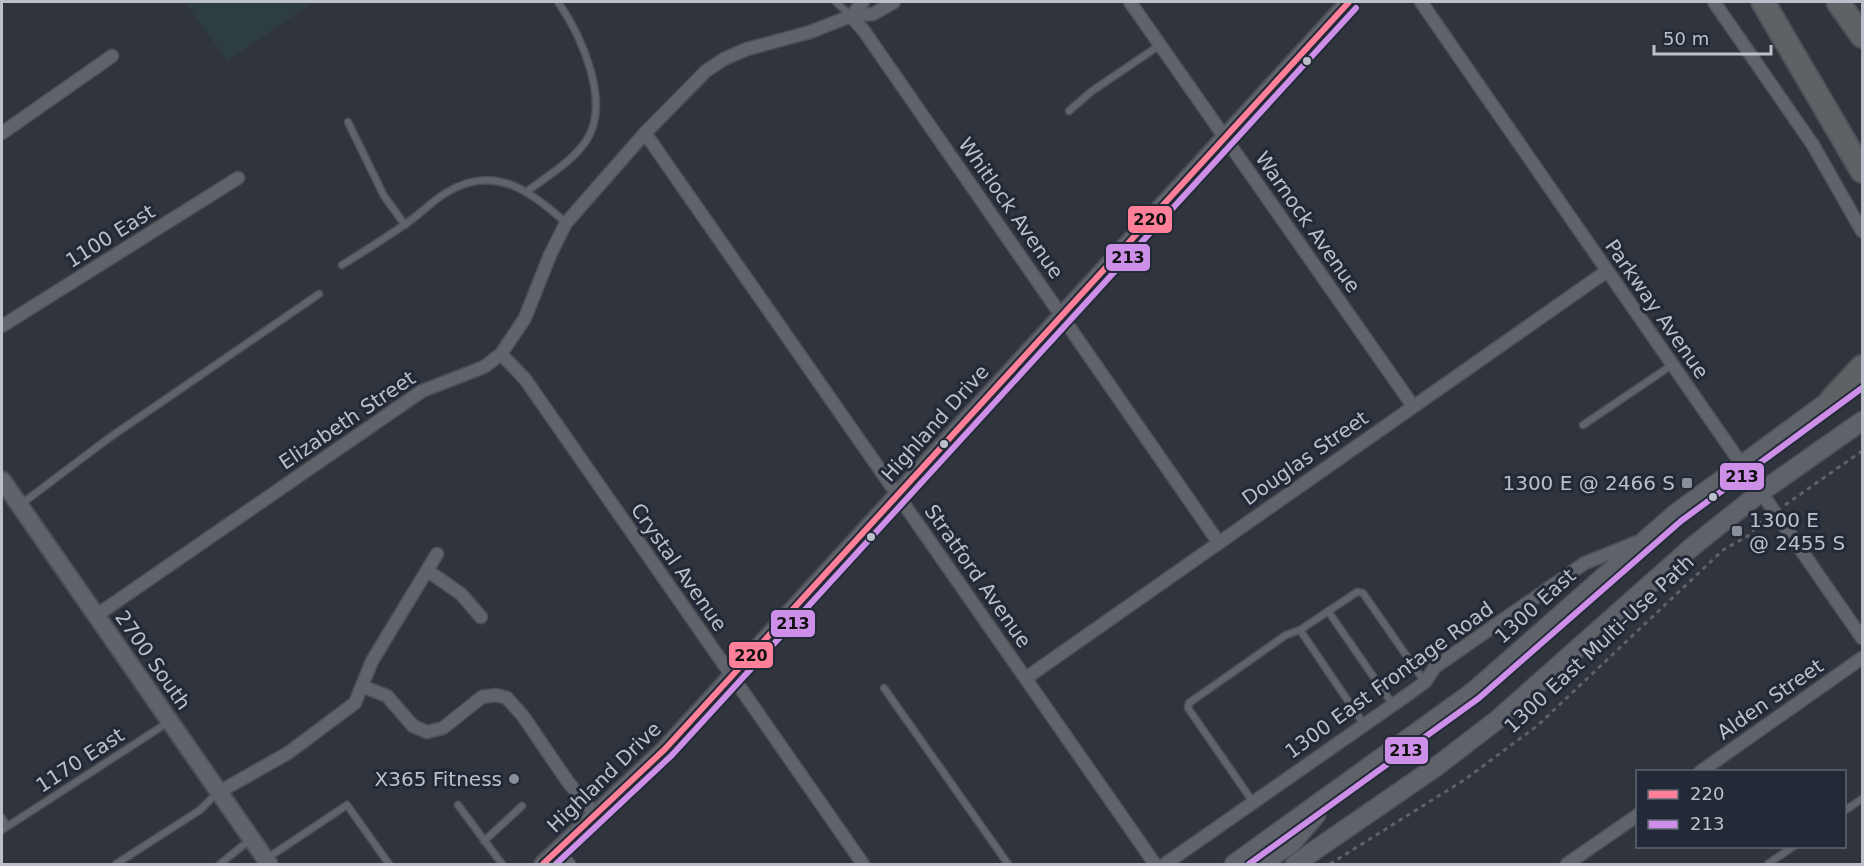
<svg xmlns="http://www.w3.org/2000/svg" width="1864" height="866" font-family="'DejaVu Sans',sans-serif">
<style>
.green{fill:#2d3d42}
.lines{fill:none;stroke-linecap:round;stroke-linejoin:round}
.service-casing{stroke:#4c4f56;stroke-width:9}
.minor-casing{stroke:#4c4f56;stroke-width:15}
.tertiary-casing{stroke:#4c4f56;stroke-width:20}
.secondary-casing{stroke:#4c4f56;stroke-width:21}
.motorway-casing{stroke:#4d5058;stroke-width:26}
.path{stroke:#5e6267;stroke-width:3;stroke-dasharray:4.5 4.5;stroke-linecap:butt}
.service{stroke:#60636a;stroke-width:6}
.minor{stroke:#60636a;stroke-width:12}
.tertiary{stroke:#60636a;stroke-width:16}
.secondary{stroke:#5f6268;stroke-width:18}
.motorway{stroke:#5f6264;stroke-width:22}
.bus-1-casing{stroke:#232a37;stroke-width:10}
.bus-2-casing{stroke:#232a37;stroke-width:10}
.bus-1{stroke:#ff8098;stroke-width:6}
.bus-2{stroke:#ce8fe9;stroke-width:6}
.bus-dot{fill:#bcc0cb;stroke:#232a37;stroke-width:2}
.poi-dot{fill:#8b8f99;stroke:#232a37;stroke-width:2}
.labels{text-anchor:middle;stroke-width:6;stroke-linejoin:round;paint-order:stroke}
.street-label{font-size:20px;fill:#bcc0cb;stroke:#232a37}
.poi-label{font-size:20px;fill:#bcc0cb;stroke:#232a37;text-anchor:end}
.line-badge{stroke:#232a37;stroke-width:2}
.pale-badge-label{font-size:16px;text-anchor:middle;font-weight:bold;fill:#111}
</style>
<rect width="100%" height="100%" fill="#30343d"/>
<polygon class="green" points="185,2 314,2 227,61"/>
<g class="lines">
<g class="service-casing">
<g id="service">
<polyline points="836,2 851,16"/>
<polyline points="1069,111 1092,91 1160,45"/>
<polyline points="348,122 384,196 405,225"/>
<path d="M526,192C546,177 572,162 586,141C612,103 581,35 558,2"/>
<path d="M342,265C363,252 384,239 404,225C418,216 430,203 444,194C492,163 529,189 566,223"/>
<polyline points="1583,425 1672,365"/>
<polyline points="20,505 109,438 319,294"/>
<polyline points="1328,611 1393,705"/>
<polyline points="1300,630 1365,726"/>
<polyline points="884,688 1008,864"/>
<polyline points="1253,802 1188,708 1189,703 1286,635 1300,630 1357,592 1363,593 1424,681"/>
<polyline points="458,805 502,864"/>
<polyline points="1844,811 1862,799"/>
<polyline points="2,818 7,826"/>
<polyline points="2,830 167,723"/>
<polyline points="484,841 522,806"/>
<polyline points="266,859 347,805 389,864"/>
<polyline points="116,864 200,810 218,792"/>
<polyline points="220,864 251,839"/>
<polyline points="1768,864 1794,846"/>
</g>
</g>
<g class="minor-casing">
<g id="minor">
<polyline points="1130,2 1413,406"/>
<polyline points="1421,2 1862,638"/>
<polyline points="1714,2 1813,145 1862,231"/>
<polyline points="851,16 864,31 1219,543"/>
<polyline points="851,16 863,2"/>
<polyline points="2,133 112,56"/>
<polyline points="645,133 1155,864"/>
<polyline points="2,326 238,178"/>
<polyline points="501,354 525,379 863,864"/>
<polyline points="428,571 461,594 481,617"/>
<polyline points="97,615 422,391 484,367 501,354 525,318 550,255 566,223 645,133 706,71 724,59 747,49 810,32 851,16 873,14 894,2"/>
<polyline points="1026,678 1607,271"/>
<polyline points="364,687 387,696 413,726 427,732 443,728 482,697 496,695 507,698 523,716 568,782 596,815"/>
<polyline points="1700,772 1862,658"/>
<polyline points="219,792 288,753 355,703 372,661 437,554"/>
<polyline points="557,852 569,864"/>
<polyline points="1165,864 1410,693 1425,682 1435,667 1585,563 1637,542"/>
<polyline points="1567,864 1638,815"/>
</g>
</g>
<g class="tertiary-casing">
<g id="tertiary">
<polyline points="2,480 269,864"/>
<polyline points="543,864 665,749 1349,2"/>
</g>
</g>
<g class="secondary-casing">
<g id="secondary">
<polyline points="1234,864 1474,691 1675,514 1841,392"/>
<polyline points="1262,864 1292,843 1316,815"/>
<polyline points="1295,864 1437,766 1497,720 1692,547 1761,492 1862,421"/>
</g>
</g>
<g class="motorway-casing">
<g id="motorway">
<polyline points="1763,2 1862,171"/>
<polyline points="1838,2 1862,36"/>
<polyline points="1832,399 1862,367"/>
</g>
</g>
<g class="path">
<polyline points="1785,505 1862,451"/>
<polyline points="1330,864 1464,780 1537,726 1723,550 1748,536 1764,518"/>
</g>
<use href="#service" class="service"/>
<use href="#minor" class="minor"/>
<use href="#tertiary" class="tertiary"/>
<use href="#secondary" class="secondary"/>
<use href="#motorway" class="motorway"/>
<g class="bus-1-casing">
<polyline id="bus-1" points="543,864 665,749 1349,2"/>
</g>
<g class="bus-2-casing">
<g id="bus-2">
<polyline points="556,864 672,755 1356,8"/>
<polyline points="1249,864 1479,698 1681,521 1862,388"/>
</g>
</g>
<use href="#bus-1" class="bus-1"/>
<use href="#bus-2" class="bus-2"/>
</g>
<g class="bus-dot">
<circle cx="1307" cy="61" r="5"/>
<circle cx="944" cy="444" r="5"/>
<circle cx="1713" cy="497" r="5"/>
<circle cx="871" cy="537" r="5"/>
</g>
<g class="poi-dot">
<rect x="1681" y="477" width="12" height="12" rx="3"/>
<rect x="1731" y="525" width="12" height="12" rx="3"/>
<circle cx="514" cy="779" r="6"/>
</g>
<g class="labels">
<g class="street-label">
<text transform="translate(1011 208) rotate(55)" y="7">Whitlock Avenue</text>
<text transform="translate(1308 222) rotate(55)" y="7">Warnock Avenue</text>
<text transform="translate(110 236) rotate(-32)" y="7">1100 East</text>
<text transform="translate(1657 309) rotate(55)" y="7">Parkway Avenue</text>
<text transform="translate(347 420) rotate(-34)" y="7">Elizabeth Street</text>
<text transform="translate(935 423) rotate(-48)" y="7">Highland Drive</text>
<text transform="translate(1305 458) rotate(-35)" y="7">Douglas Street</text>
<text transform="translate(679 567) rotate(55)" y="7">Crystal Avenue</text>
<text transform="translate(978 576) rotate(55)" y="7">Stratford Avenue</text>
<text transform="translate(1535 606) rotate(-42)" y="7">1300 East</text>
<text transform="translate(1599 644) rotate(-43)" y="7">1300 East Multi-Use Path</text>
<text transform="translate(153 660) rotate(55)" y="7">2700 South</text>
<text transform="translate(1389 680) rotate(-36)" y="7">1300 East Frontage Road</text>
<text transform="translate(1770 699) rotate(-35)" y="7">Alden Street</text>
<text transform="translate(80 760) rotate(-33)" y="7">1170 East</text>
<text transform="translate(604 777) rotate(-44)" y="7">Highland Drive</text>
</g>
<g class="poi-label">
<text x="1675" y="490">1300 E @ 2466 S</text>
<text x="1749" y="527" text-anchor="start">1300 E<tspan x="1749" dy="23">@ 2455 S</tspan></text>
<text x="502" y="786">X365 Fitness</text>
</g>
</g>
<g class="line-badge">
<rect x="1127" y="205" width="46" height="29" rx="6" fill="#ff8098"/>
<rect x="1105" y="243" width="46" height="29" rx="6" fill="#ce8fe9"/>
<rect x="1719" y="462" width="46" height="29" rx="6" fill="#ce8fe9"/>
<rect x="770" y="609" width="46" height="29" rx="6" fill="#ce8fe9"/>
<rect x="728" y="641" width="46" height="28" rx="6" fill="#ff8098"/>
<rect x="1384" y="736" width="45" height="29" rx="6" fill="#ce8fe9"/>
</g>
<g class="pale-badge-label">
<text x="1150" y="225">220</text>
<text x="1128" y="263">213</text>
<text x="1742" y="482">213</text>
<text x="793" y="629">213</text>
<text x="751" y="661">220</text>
<text x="1406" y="756">213</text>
</g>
<rect width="1864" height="866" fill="none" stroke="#bcc0cb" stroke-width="6"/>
<rect x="1636" y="770" width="210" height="78" fill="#232a37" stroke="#606672" stroke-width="1.5"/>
<rect x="1648" y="790" width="30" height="9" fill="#ff8098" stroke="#606672" stroke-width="1.5"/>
<text x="1690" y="800" font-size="18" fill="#bcc0cb">220</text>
<rect x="1648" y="820" width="30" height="9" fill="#ce8fe9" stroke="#606672" stroke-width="1.5"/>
<text x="1690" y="830" font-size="18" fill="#bcc0cb">213</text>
<path d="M1654 45v9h117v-9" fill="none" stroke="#bcc0cb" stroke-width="3"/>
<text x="1663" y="45" font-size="18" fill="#bcc0cb" stroke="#232a37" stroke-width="4.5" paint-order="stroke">50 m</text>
</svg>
